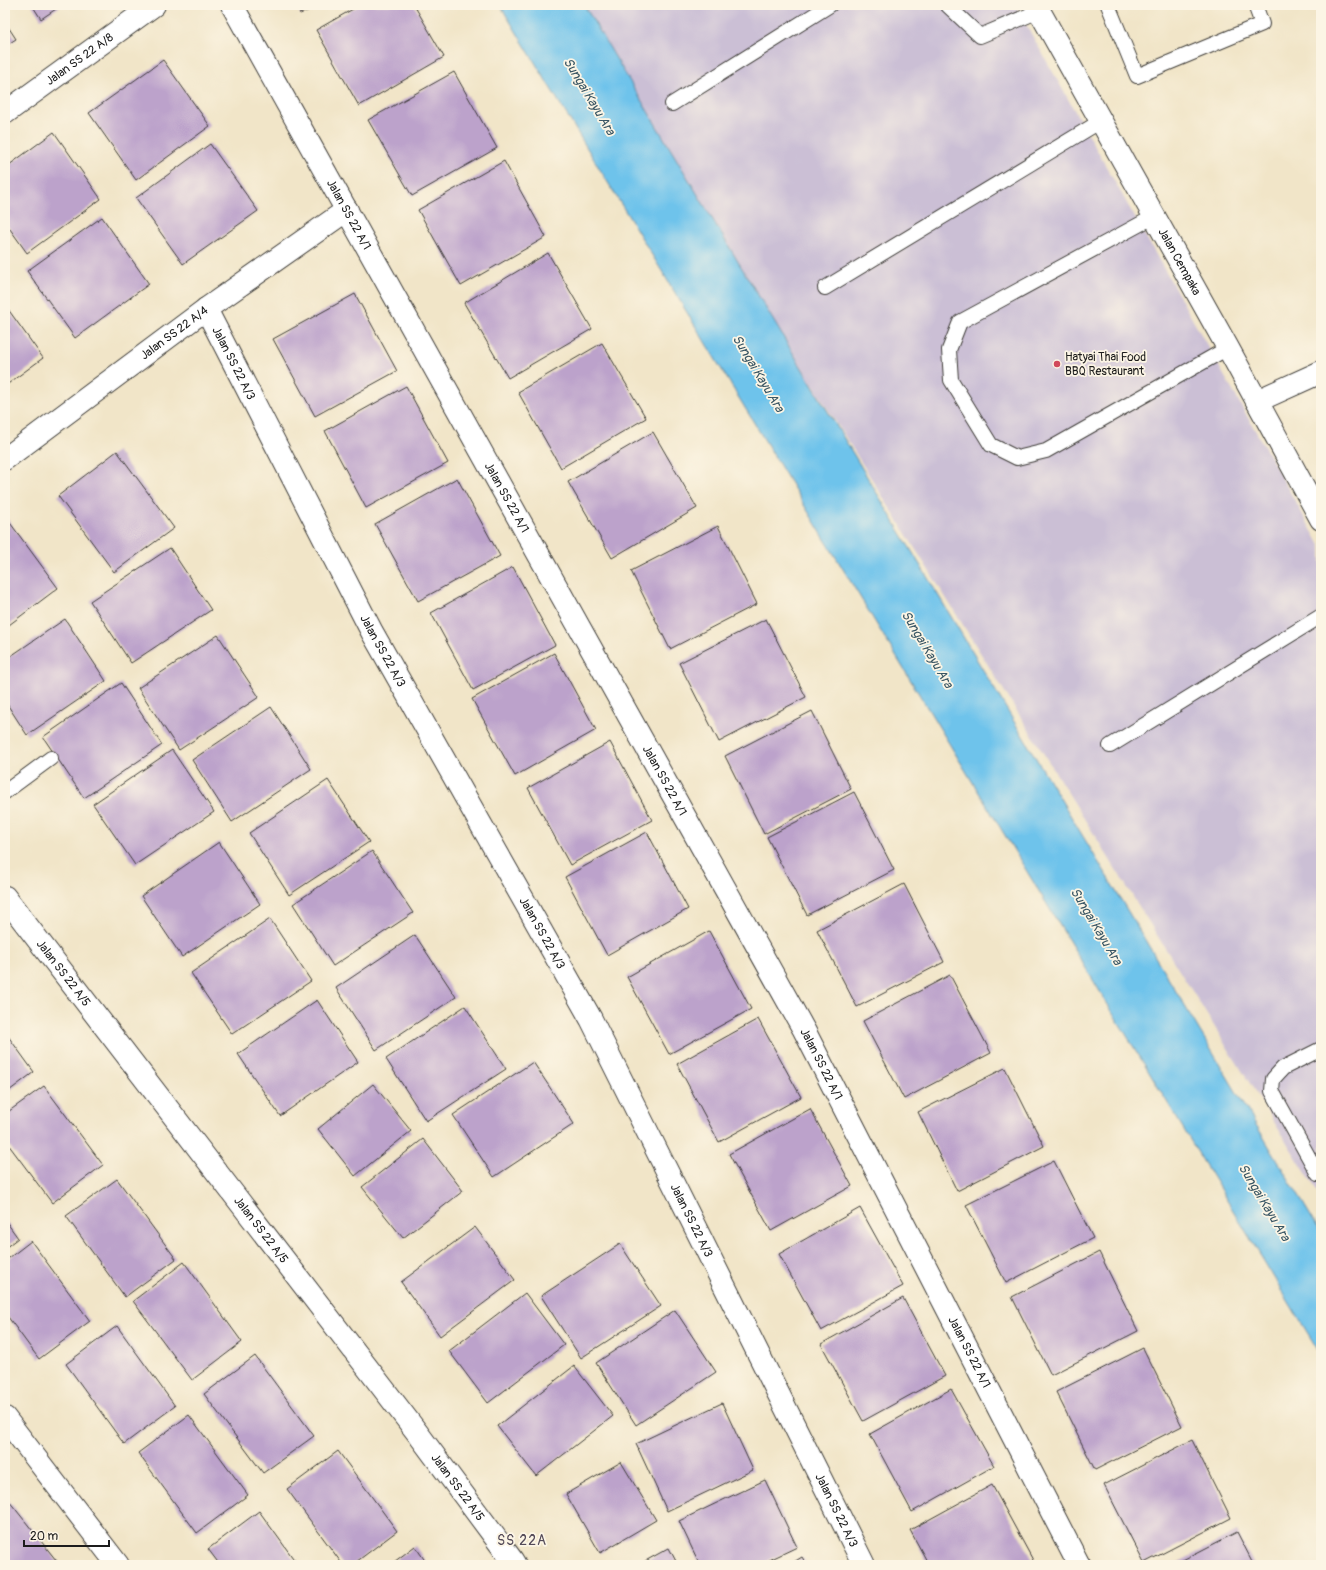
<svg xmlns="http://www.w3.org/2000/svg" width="1326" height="1570" font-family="Pangolin,sans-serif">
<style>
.industrial{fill:#cbbfd5}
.water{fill:#6ec3eb;stroke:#457084}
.building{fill:#bca2cb}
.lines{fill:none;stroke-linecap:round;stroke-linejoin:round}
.service-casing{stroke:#3c3a36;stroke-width:16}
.minor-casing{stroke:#3c3a36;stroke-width:24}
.service{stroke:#fff;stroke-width:14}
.minor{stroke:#fff;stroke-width:22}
.poi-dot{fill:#d1495b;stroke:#fcf5e5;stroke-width:1.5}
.labels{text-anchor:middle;stroke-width:3.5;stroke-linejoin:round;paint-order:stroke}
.street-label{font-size:12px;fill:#1c1c1c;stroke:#fcf5e5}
.poi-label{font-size:12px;fill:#1c1c1c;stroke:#fcf5e5;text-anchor:start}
.water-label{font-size:13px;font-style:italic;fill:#395664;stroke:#fcf5e5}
.quarter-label{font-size:14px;letter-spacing:1px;fill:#544b59;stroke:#fcf5e5}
</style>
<rect width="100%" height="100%" fill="#fcf5e5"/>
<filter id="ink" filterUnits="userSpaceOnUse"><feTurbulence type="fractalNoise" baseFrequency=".025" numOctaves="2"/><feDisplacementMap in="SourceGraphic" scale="8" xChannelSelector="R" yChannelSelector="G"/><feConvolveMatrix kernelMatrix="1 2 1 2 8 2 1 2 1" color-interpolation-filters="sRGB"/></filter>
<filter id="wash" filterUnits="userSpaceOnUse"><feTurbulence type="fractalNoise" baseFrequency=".012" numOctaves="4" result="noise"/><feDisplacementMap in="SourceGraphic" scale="16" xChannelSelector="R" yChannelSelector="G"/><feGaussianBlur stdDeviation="0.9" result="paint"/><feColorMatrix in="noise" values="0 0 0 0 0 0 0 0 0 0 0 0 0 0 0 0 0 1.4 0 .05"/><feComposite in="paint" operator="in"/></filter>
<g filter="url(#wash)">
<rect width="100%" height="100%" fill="#f1e5c8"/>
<polygon class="industrial" points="575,5 1015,5 1321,547 1321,1197"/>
<polygon class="water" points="500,5 584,5 1321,1233 1321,1355"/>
<g id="blocks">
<g class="building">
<polygon points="32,5 62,5 41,19"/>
<polygon points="297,5 321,5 300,14"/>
<polygon points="360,5 414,5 444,57 359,106 316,30"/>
<polygon points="5,22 16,39 5,46"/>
<polygon points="163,60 210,126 136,180 89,113"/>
<polygon points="454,72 497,148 412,196 368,120"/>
<polygon points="54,132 101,199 27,253 5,222 5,168"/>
<polygon points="210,144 258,211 183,264 136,198"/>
<polygon points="504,161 546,237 461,286 418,210"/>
<polygon points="102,217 149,284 75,338 27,271"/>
<polygon points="548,253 592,329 508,378 464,303"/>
<polygon points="355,294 397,371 315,416 273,339"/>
<polygon points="5,305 43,358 5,386"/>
<polygon points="602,343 646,418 561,468 518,392"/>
<polygon points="406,386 448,463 366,508 325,431"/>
<polygon points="653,432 697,508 612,558 568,482"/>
<polygon points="117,451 174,528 114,572 58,496"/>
<polygon points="457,478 500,556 418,601 375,524"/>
<polygon points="5,516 58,588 5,628"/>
<polygon points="718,526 757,604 670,649 631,571"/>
<polygon points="170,548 211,610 131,663 90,601"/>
<polygon points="513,567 555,645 473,690 431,613"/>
<polygon points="65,619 106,681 27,735 5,701 5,660"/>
<polygon points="766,619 806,697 719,742 679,663"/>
<polygon points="218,635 259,697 179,750 138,688"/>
<polygon points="554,653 596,730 515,776 472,699"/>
<polygon points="121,683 162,745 84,798 43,737"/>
<polygon points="271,707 311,769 232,822 192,760"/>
<polygon points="812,711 851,789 764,834 725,756"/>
<polygon points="610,742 652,820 570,865 528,788"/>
<polygon points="172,750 214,812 135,865 93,804"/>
<polygon points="328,780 369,842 289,895 249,833"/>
<polygon points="854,792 894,870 807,915 767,837"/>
<polygon points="647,832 688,909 607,955 565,877"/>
<polygon points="219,842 260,904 182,957 141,896"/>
<polygon points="372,851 413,913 333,966 293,904"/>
<polygon points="904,884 944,962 857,1007 817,930"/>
<polygon points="270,919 311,981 232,1034 191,973"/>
<polygon points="709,931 751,1009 669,1054 627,977"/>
<polygon points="415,935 456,997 376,1050 336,988"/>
<polygon points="950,975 991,1053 904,1099 863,1021"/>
<polygon points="317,1000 358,1062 280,1116 238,1054"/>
<polygon points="465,1006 506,1069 426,1121 386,1059"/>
<polygon points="758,1019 801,1097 719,1142 677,1064"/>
<polygon points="5,1032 34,1072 5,1094"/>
<polygon points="533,1062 574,1124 494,1177 453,1115"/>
<polygon points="1005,1068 1044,1146 957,1191 918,1112"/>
<polygon points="373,1084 411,1131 355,1176 318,1129"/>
<polygon points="44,1086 103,1165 52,1203 5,1140 5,1114"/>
<polygon points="810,1109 852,1186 771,1231 729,1154"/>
<polygon points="423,1139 463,1191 403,1238 362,1187"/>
<polygon points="1054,1161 1093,1238 1006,1283 966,1205"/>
<polygon points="117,1179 176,1259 125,1297 66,1216"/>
<polygon points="860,1208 903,1286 821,1331 779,1254"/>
<polygon points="5,1220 18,1238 5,1248"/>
<polygon points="475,1227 515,1280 440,1336 401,1282"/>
<polygon points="31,1241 90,1321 39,1359 5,1313 5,1261"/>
<polygon points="620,1244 661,1306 581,1358 541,1296"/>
<polygon points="1099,1252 1138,1331 1051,1375 1012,1297"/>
<polygon points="184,1262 242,1342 192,1380 133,1301"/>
<polygon points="525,1293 564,1345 488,1403 449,1351"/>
<polygon points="903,1298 945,1376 863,1421 821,1344"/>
<polygon points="675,1310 716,1372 636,1425 596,1363"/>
<polygon points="117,1326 175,1406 124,1444 66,1364"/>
<polygon points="1143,1348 1182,1426 1095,1470 1056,1392"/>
<polygon points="255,1356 314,1436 263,1473 204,1394"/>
<polygon points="574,1366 613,1416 536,1476 497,1426"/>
<polygon points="951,1389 994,1466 912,1512 870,1434"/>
<polygon points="722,1403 753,1470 667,1511 636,1444"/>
<polygon points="189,1415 248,1495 197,1533 138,1453"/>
<polygon points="1192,1440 1231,1518 1144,1563 1104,1485"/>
<polygon points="338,1451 397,1531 352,1565 343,1565 287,1489"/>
<polygon points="621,1462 656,1520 600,1553 566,1494"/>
<polygon points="765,1480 797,1547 759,1565 700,1565 679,1521"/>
<polygon points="992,1485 1034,1562 1028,1565 929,1565 910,1530"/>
<polygon points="5,1496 60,1565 5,1565"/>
<polygon points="259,1511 298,1565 220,1565 208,1549"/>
<polygon points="1237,1532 1254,1565 1173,1565"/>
<polygon points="415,1546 428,1565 390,1565"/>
<polygon points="669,1548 678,1565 638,1565"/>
<polygon points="802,1557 807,1565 789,1565"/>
</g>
</g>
</g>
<g filter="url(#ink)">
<use href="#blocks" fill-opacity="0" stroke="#3c3a36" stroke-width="1"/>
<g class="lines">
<g class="service-casing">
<g id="service">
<polyline points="947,5 980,36 1039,11"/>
<polyline points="1108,5 1137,76 1262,24 1255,5"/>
<polyline points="672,104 830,5"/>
<polyline points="1155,216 960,322 949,350 951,380 991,445 1017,458 1046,451 1228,348"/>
<polyline points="825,288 1101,121"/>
<polyline points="1110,746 1321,616"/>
<polyline points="5,792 51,758"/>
<polyline points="1318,1174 1272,1091 1273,1079 1283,1068 1321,1049"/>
</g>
</g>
<g class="minor-casing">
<g id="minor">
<path id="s1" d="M232,5L804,1030L1079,1565"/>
<path id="s2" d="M1036,5L1228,348L1321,519"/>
<path id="s3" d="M5,113L154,5"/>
<path id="s4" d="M206,309L372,632L591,1019L864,1565"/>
<polyline points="1257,401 1321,372"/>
<path id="s5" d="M5,459L206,309L347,210"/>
<path id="s6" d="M5,897L416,1431L512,1560L515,1565"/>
<polyline points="5,1418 118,1565"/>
</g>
</g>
<use href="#service" class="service"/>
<use href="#minor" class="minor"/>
</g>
</g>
<circle class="poi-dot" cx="1057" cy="364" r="4"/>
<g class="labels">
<g class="street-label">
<text dy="4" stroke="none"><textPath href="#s3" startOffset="92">Jalan SS 22 A/8</textPath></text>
<text dy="4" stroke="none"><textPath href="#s1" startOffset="240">Jalan SS 22 A/1</textPath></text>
<text dy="4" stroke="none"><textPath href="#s2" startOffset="294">Jalan Cempaka</textPath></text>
<text dy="4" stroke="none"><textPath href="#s5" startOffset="211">Jalan SS 22 A/4</textPath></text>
<text dy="4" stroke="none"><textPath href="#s4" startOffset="61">Jalan SS 22 A/3</textPath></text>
<text dy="4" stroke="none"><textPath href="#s1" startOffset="564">Jalan SS 22 A/1</textPath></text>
<text dy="4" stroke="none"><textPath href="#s4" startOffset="385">Jalan SS 22 A/3</textPath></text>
<text dy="4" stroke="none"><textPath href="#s1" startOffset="888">Jalan SS 22 A/1</textPath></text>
<text dy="4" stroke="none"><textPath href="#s4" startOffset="709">Jalan SS 22 A/3</textPath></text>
<text dy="4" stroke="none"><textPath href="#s6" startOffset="96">Jalan SS 22 A/5</textPath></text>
<text dy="4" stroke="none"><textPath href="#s1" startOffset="1212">Jalan SS 22 A/1</textPath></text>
<text dy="4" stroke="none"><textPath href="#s4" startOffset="1033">Jalan SS 22 A/3</textPath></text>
<text dy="4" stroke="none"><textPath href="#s6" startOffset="420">Jalan SS 22 A/5</textPath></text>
<text dy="4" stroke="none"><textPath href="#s1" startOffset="1536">Jalan SS 22 A/1</textPath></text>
<text dy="4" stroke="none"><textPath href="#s6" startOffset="744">Jalan SS 22 A/5</textPath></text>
<text dy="4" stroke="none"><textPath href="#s4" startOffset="1357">Jalan SS 22 A/3</textPath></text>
</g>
<g class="poi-label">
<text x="1065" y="361">Hatyai Thai Food<tspan x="1065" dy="14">BBQ Restaurant</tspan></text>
</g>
<g class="water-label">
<text transform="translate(590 96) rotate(59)" y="5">Sungai Kayu Ara</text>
<text transform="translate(759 373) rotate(59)" y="5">Sungai Kayu Ara</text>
<text transform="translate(928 649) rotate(59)" y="5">Sungai Kayu Ara</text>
<text transform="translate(1097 926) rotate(59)" y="5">Sungai Kayu Ara</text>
<text transform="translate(1265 1202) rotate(59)" y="5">Sungai Kayu Ara</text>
</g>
<g class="quarter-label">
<text x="522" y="1545">SS 22A</text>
</g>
</g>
<rect width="1326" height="1570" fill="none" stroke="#fcf5e5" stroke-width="20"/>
<path d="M24 1540v6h85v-6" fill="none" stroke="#1c1c1c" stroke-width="2"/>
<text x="30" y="1540" font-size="12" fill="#1c1c1c" stroke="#fcf5e5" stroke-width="3" paint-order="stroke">20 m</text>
</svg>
